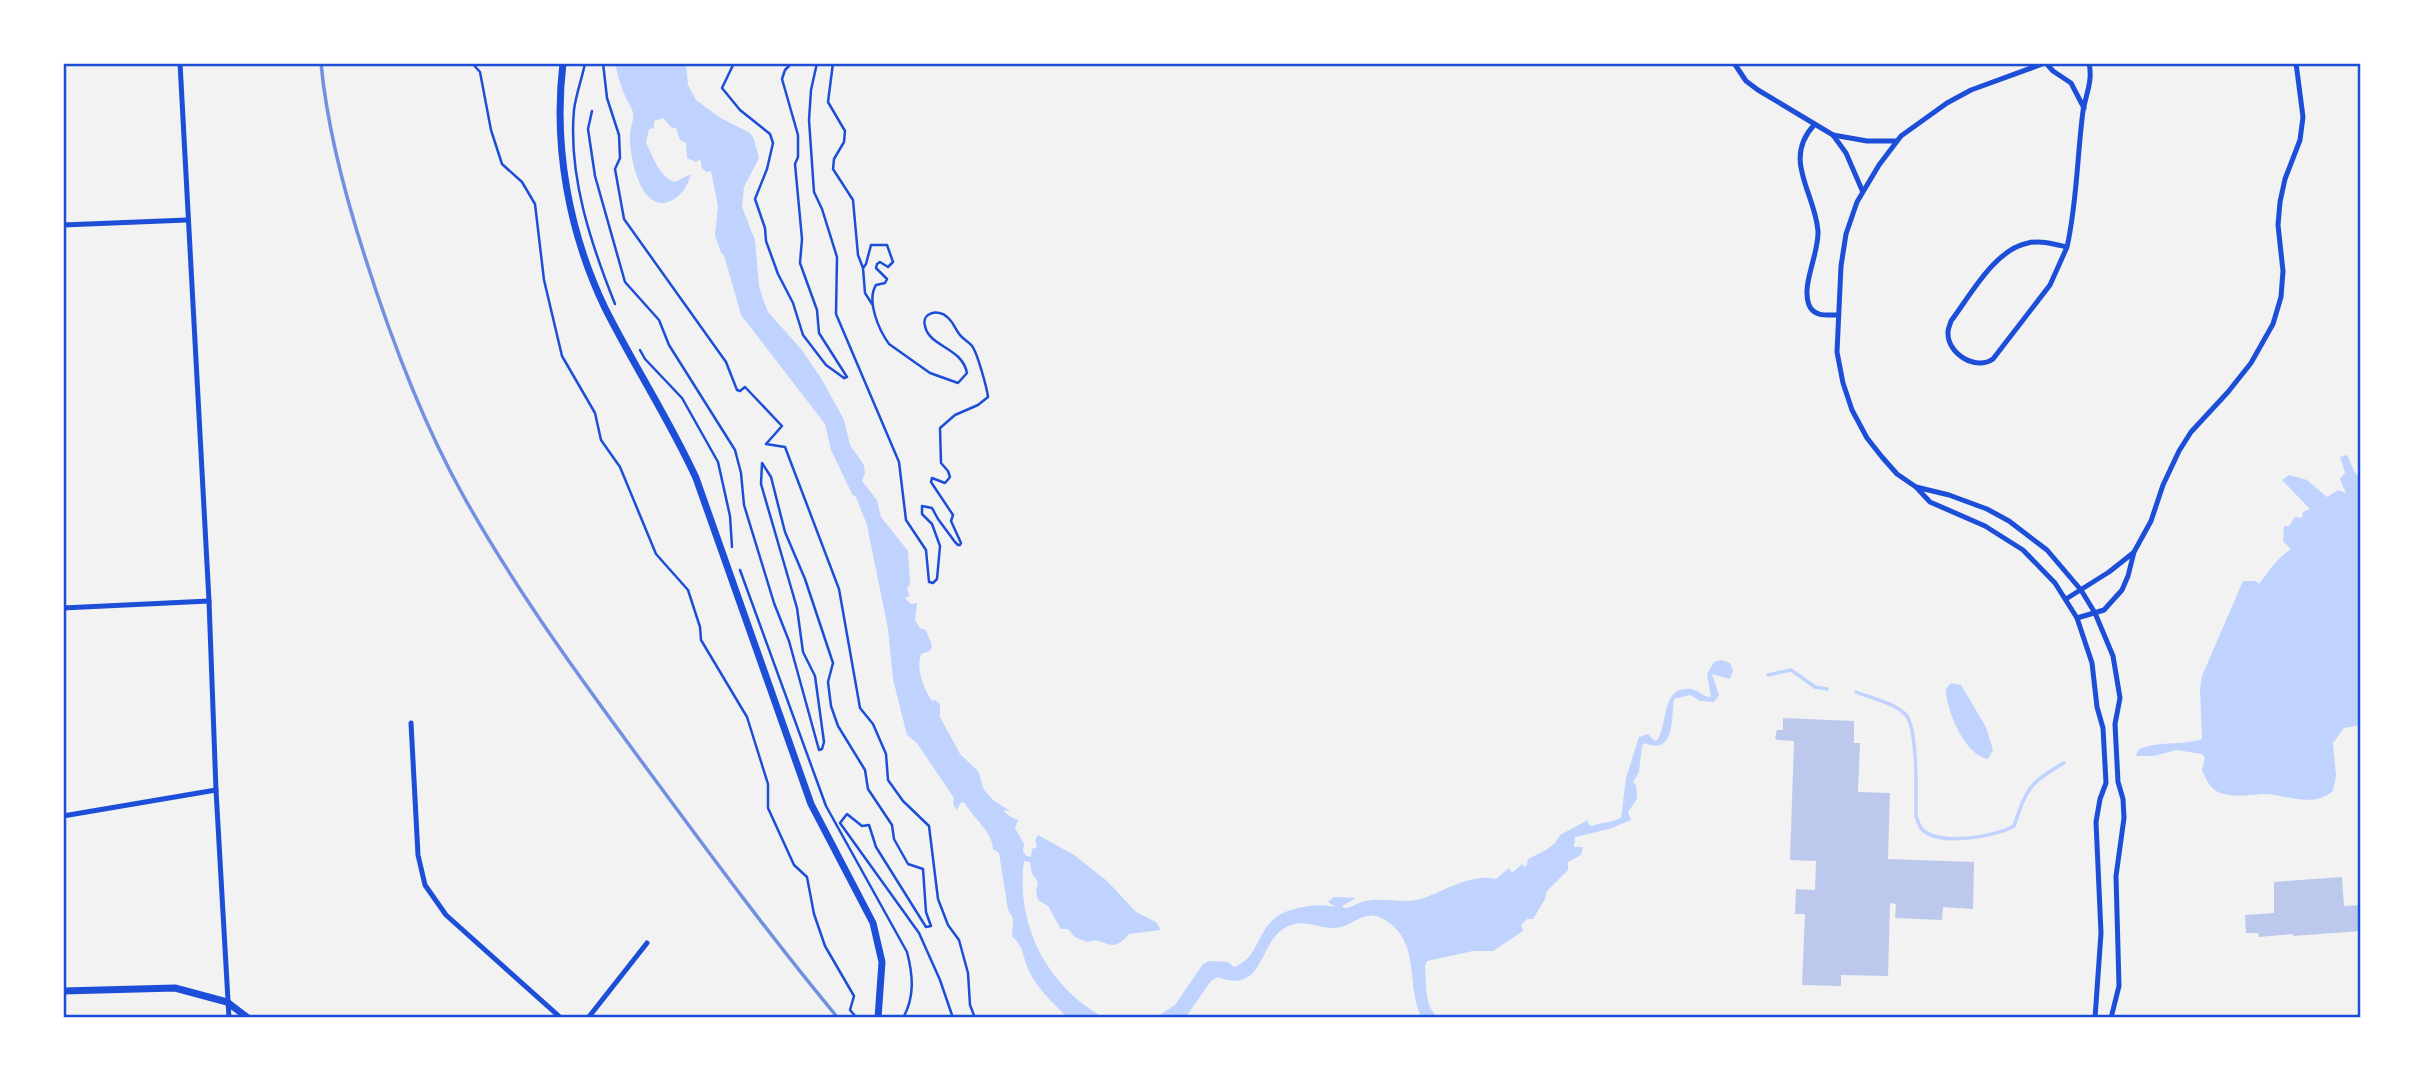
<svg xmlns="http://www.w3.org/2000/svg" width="2424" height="1081" font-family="Raleway,sans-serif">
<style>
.water{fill:#bfd3fe}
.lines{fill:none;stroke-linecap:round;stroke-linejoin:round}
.stream{stroke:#bfd3fe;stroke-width:3.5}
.building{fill:#bdc9ec}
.path{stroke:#1d4ed8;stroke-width:2.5}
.minor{stroke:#1d4ed8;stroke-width:5}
.tertiary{stroke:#1d4ed8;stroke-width:7}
.rail{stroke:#7290e2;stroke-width:3.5}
.neatline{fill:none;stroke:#1d4ed8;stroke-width:2.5}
</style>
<rect width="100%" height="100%" fill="#f2f2f2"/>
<g class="water">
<path d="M615,63H686L688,85L696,100L719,117L750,133L754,139L759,158L744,187L742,207L755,240L759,286L763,299L768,312L801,349L821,378L837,407L844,420L850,445L864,465L865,473L862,481L877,500L881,517L908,551L910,584L907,589L910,596L905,598L911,604L917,603L915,620L920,628L926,630L932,646L930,651L921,654C916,670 923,687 932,701L935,700L940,704V717L960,754L978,771L984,790L993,800L1010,811L1003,810L1009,816L1018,820L1015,828L1024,844L1023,852L1027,856L1031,857L1032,849L1037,847L1035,840L1038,835L1074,855L1107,881L1136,912L1156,922L1161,930L1129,934C1115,950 1112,945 1095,940L1087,942L1075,937L1068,929H1061L1048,906L1038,900L1036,891L1038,882L1032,874L1030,862L1024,861C1015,925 1048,988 1105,1018H1068C1053,1003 1034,986 1027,966C1023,956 1022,943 1012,937L1013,918L1008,910L999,853L993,849C992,830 973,819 965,803L961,802L957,810L953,804L954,798L917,743L907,735L893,679L888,629L867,525L856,497L852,494L831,450L825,424L741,315L724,255L721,253L715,235L718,206L711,171L706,172L702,168L700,159L696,162L687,158L686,143L680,140L676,128H672L663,118L654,121V128L649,129L646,143C653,156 659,177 675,182L691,174C688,185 681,198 668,202C640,211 629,155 630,135C630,128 634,121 633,114C633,109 629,104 627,100C621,88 618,76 615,63Z"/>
<path d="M2347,455L2355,473L2357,475L2361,472V725L2344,728L2333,743L2336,776L2333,791C2312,809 2286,794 2263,794C2249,795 2232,798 2218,792C2209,788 2206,778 2202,770L2205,758L2202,754L2176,750L2154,756H2136L2138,750C2158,740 2181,746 2202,739L2200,689L2202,676L2243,581H2256L2259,584C2272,568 2273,562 2291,549L2283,541L2284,526H2289L2295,517L2302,518L2303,512L2310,509L2282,480L2289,475L2307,480L2327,497L2338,490L2346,493L2340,479L2345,473L2340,457Z"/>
<path d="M1721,660L1730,663L1733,670L1730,679L1712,674L1719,695L1714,702L1700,701L1690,695L1674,699C1671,716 1676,756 1645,743L1642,746L1639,772L1633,782L1636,785L1637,799L1628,812L1631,820L1609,829L1575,837L1574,847H1583L1581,855L1568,862V870L1547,891L1545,899L1533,919H1527L1521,925L1523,931L1493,951H1473L1427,961L1425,966C1427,984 1423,1006 1439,1018H1422C1408,992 1417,960 1401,935C1396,927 1385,918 1375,916C1361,913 1353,925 1340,927C1321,932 1304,915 1283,929C1259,944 1263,995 1218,977L1211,981L1185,1018H1155L1175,1005L1203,964L1209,961L1228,962L1234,967C1266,955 1252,918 1298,908C1310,905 1324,904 1335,907L1328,902L1334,897L1356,898L1342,906L1344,908C1352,908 1357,903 1365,901C1383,897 1403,904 1421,899C1444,892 1470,873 1496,879L1509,868L1512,873L1522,864L1525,867L1527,865L1528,859L1546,850L1555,843L1560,835L1586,821L1588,820V824L1592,826C1602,822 1611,823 1621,818L1626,778L1639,737L1648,734L1655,741L1658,739C1668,721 1662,685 1691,689C1699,690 1703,697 1711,697L1707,674L1714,662Z"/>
<path d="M1951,683L1961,685L1986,727L1993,750L1988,759C1965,756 1946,710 1946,689Z"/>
</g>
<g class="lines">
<g class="stream">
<polyline points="1768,675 1791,670 1815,687 1827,689"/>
<path d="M1856,692C1871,698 1895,703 1906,715C1918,729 1916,796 1916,817C1918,821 1919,825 1921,828C1937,847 1995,837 2014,826C2027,788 2029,783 2064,763"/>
</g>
</g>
<g class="building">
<polygon points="1783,718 1854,721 1854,743 1860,743 1858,792 1890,793 1888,859 1974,862 1973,909 1943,907 1942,920 1895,918 1896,904 1890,903 1888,976 1841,975 1841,986 1802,985 1805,914 1795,914 1796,889 1815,890 1816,861 1790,860 1794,741 1777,740 1775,738 1777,730 1783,730"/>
<polygon points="2342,877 2344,906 2361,905 2361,931 2293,936 2293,934 2259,937 2258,933 2246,933 2245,915 2274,913 2274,882"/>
</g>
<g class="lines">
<g class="path">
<polyline points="472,63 480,72 491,130 502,164 522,182 535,204 544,280 562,356 595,413 601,440 620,467 656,554 688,590 700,627 701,640 747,717 768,784 768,808 794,865 807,877 814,914 825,946 854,996 850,1010 857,1018"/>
<path d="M585,63C582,79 576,94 574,110C568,176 591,244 615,304"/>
<polyline points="603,63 607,98 619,135 620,158 615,169 624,219 726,362 737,390 740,391 745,387 782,426 766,444 785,447 839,589 860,708 873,724 886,754 888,780 903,801 929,826 938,899 948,925 959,940 968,973 970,1005 975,1018"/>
<polyline points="734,63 722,88 740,110 770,134 773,143 767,169 755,199 765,228 766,241 778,274 793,303 803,335 826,365 844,378"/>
<polyline points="792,63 785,70 782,79 798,135 798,157 795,164 802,239 800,263 817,310 819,333 847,377 844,378"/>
<path d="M817,63L811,90L809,120L814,192L822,209L837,257L836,314L899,462L906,520L926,550L929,582L933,583L937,579L940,546L932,524L922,514V506L932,508L938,519L955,542L958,545H960L961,543L951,521L953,515L931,482L932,478L945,483L950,477L948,471L941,463L940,428L955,415L978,405L988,397C987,388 977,352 972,346C969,342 963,339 960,335C955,329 953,321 947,317C939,309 921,312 925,326C929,347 962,347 967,373L958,383L930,373L889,344C879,330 866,301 876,285L885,283L887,279L876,268L877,264L880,262L888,267L893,262L887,245H871L866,264L863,268L858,255L853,200L833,169L834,159L844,142L845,131L828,102L833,63"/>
<polyline points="592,111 588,129 595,176 625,282 659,320 669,345 735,450 741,473 744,505 774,603 789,641 819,750 822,749 824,742 815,676 803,652 797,608 761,484 762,463 771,477 785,532 805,579 833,663 828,682 831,706 838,726 865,770 868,789 892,825 894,839 908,864 923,869 926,912 931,926 926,927 876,847 869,825 862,826 847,814 840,823 919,933 940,980 953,1018"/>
<polyline points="863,268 865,293 872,304"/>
<polyline points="640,350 645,359 682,398 718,462 730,516 732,547"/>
<path d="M740,570L826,806L907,952C913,975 915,997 903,1018"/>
</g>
<g class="minor">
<polyline points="180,63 209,601 216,790 229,1018"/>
<polyline points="1734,63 1746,81 1758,90 1833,135 1867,141 1896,141"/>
<polyline points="2045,63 1971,90 1947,103 1901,136 1879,165 1857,202 1846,234 1841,266 1837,352 1843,383 1852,410 1867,438 1882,457 1897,474 1916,487 1930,502 1985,526 2023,550 2055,583 2077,618 2092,663 2097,707 2103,728 2106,783 2100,799 2096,822 2101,933 2095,1018"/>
<polyline points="2046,63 2053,71 2071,83 2084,108"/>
<path d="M1814,125C1782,160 1815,192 1818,231C1819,254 1801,285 1809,305C1814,317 1827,315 1838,315"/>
<polyline points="1833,135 1846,153 1862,190"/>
<polyline points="63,225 187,220"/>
<path d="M2067,247L2050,285L1993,359C1976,371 1947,354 1948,332C1948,328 1950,325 1951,321C1970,296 1995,249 2028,243C2041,240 2054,244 2067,247C2077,203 2077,157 2083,111C2086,94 2093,81 2089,63"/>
<polyline points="1916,487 1949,495 1987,509 2009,521 2047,550 2081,590 2095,613 2113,656 2120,698 2115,724 2118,782 2123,799 2124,818 2116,876 2119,986 2111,1018"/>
<polyline points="2066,599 2109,572 2133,553"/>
<polyline points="63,608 209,601"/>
<polyline points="2077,618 2104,610 2122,590 2128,576 2134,552 2151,521 2163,485 2179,451 2191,432 2228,392 2251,363 2273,324 2281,297 2283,271 2278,225 2280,202 2285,179 2300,140 2303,117 2296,63"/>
<polyline points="411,723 418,855 425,885 446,915 561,1018"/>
<polyline points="63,816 216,790"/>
<polyline points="588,1018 647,943"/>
</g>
<g class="tertiary">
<path d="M563,63C553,146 569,233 605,308C634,366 669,419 696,478L811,804L873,923L882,962L878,1018"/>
<polyline points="63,991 175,988 227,1002 248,1018"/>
</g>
<path class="rail" d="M321,63C327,128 345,195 365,257C391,339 422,422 464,497C520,597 588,689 656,781C715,861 774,941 838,1018"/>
</g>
<rect width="2424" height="1081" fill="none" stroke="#ffffff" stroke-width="130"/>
<rect x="65" y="65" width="2294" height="951" class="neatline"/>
</svg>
